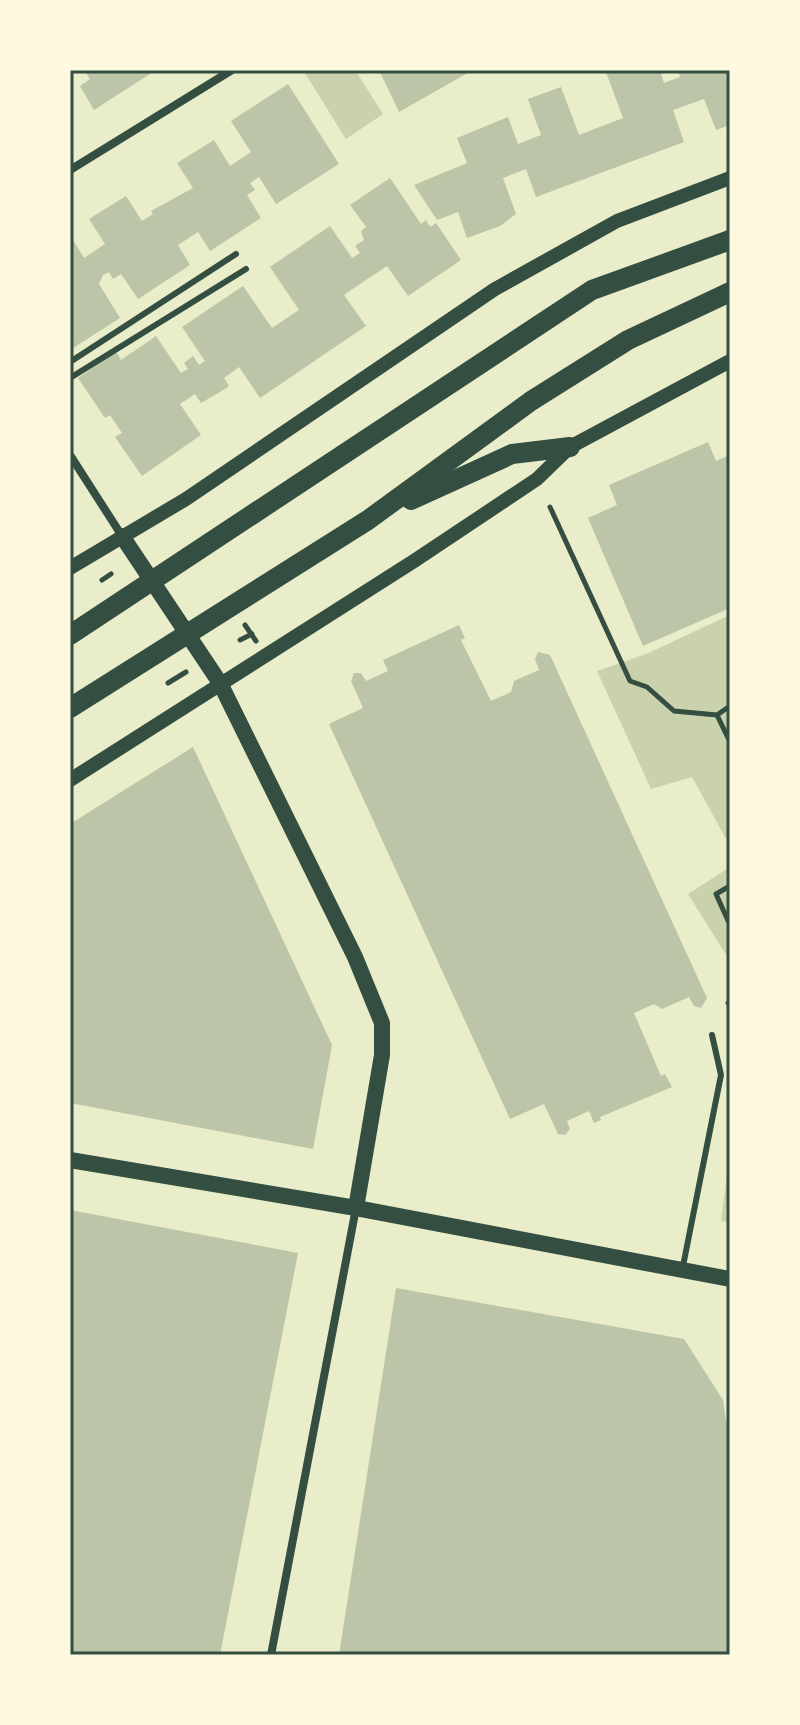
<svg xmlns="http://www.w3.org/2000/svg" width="800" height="1725" font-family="Jost,sans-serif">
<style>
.green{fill:#cad2ad}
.building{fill:#bcc5a7}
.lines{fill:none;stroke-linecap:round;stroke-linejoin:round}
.path{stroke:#344e41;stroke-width:5}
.service{stroke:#344e41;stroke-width:6}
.minor{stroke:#344e41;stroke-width:8}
.tertiary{stroke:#344e41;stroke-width:14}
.secondary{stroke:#344e41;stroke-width:16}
.primary{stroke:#344e41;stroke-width:20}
.neatline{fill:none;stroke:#344e41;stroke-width:3}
</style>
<rect width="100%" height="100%" fill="#e9edc9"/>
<g class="green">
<polygon points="303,70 355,70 383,114 346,139"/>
<polygon points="730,615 730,846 692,777 651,789 597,671 646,654"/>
<polygon points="730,867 730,961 688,894"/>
<polygon points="730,1151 730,1223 721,1221"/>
</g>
<g class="building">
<polygon points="84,70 156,70 94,110 80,86 90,79"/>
<polygon points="379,70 473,70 399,112"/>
<polygon points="610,70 660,70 664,83 680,77 678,70 730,70 730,125 716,130 704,99 673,110 684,142 536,197 526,169 503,178 516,214 500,226 467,238 458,212 437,220 414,185 467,163 457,138 508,117 518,144 541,135 528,99 561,87 579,135 623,118 606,72"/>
<polygon points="288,84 339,164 276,204 259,177 250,183 255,190 247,195 261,218 210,251 198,232 178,245 190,265 138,299 121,274 113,279 109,272 103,275 99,284 120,318 70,350 70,235 84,258 105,244 89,219 126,196 142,221 153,214 151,211 193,188 177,163 214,140 230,166 251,152 231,121"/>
<polygon points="390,178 421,224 426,220 430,227 436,223 461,260 408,296 387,266 351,290 344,295 366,326 260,398 239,367 224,378 229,386 220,392 201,403 195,394 180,404 201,435 142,476 115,437 122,433 110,415 105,418 78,378 116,352 121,360 156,336 181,373 188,369 184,363 193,356 199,365 205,361 182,327 243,286 272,328 299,310 270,267 330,226 352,258 360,253 355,246 364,240 361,231 366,227 350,205"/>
<polygon points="708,442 716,461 730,455 730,608 643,646 588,518 617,505 609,485"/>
<polygon points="459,625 465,638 461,640 491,701 511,692 514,681 539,670 535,659 538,652 550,655 707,998 701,1008 694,1006 689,997 662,1009 654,1004 634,1013 661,1076 665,1074 672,1087 600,1117 601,1120 594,1123 589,1111 567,1121 570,1129 565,1135 558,1134 544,1104 510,1119 329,724 363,708 351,681 354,673 361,673 366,681 388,671 383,660"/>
<polygon points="193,747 332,1045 313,1149 70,1103 70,824"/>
<polygon points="70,1210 298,1253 220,1655 70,1655"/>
<polygon points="396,1288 684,1339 723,1400 726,1422 730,1423 730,1655 339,1655"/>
</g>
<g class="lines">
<g class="path">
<polyline points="550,507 630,681 647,687 674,711 717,715 730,742"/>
<polyline points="102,580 111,574"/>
<polyline points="245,625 256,641"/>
<polyline points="240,640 252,634"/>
<polyline points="168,683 186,672"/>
<polyline points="717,715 730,706"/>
<polyline points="730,886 716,894 730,925"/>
<polyline points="728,1003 730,1002"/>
</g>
<g class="service">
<polyline points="70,362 236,254"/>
<polyline points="70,378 246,269"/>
<polyline points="683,1266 721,1075 712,1035"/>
</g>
<g class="minor">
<polyline points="70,170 232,70"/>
<polyline points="70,455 122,536"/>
<polyline points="271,1655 356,1208"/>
</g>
<g class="tertiary">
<polyline points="70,568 186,499 495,289 617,221 730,178"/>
<polyline points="70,780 414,561 537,479 570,447 730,361"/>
</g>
<g class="secondary">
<polyline points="122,536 220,683 355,957 382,1023 382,1055 356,1208"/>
<polyline points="70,1160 356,1208 730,1279"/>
</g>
<g class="primary">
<polyline points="411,500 512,454 570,447"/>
<polyline points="70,635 592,290 730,240"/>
<polyline points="70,708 368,520 531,401 628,340 730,292"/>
</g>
</g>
<rect width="800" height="1725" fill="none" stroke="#fefae0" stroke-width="144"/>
<rect x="72" y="72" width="656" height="1581" class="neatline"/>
</svg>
